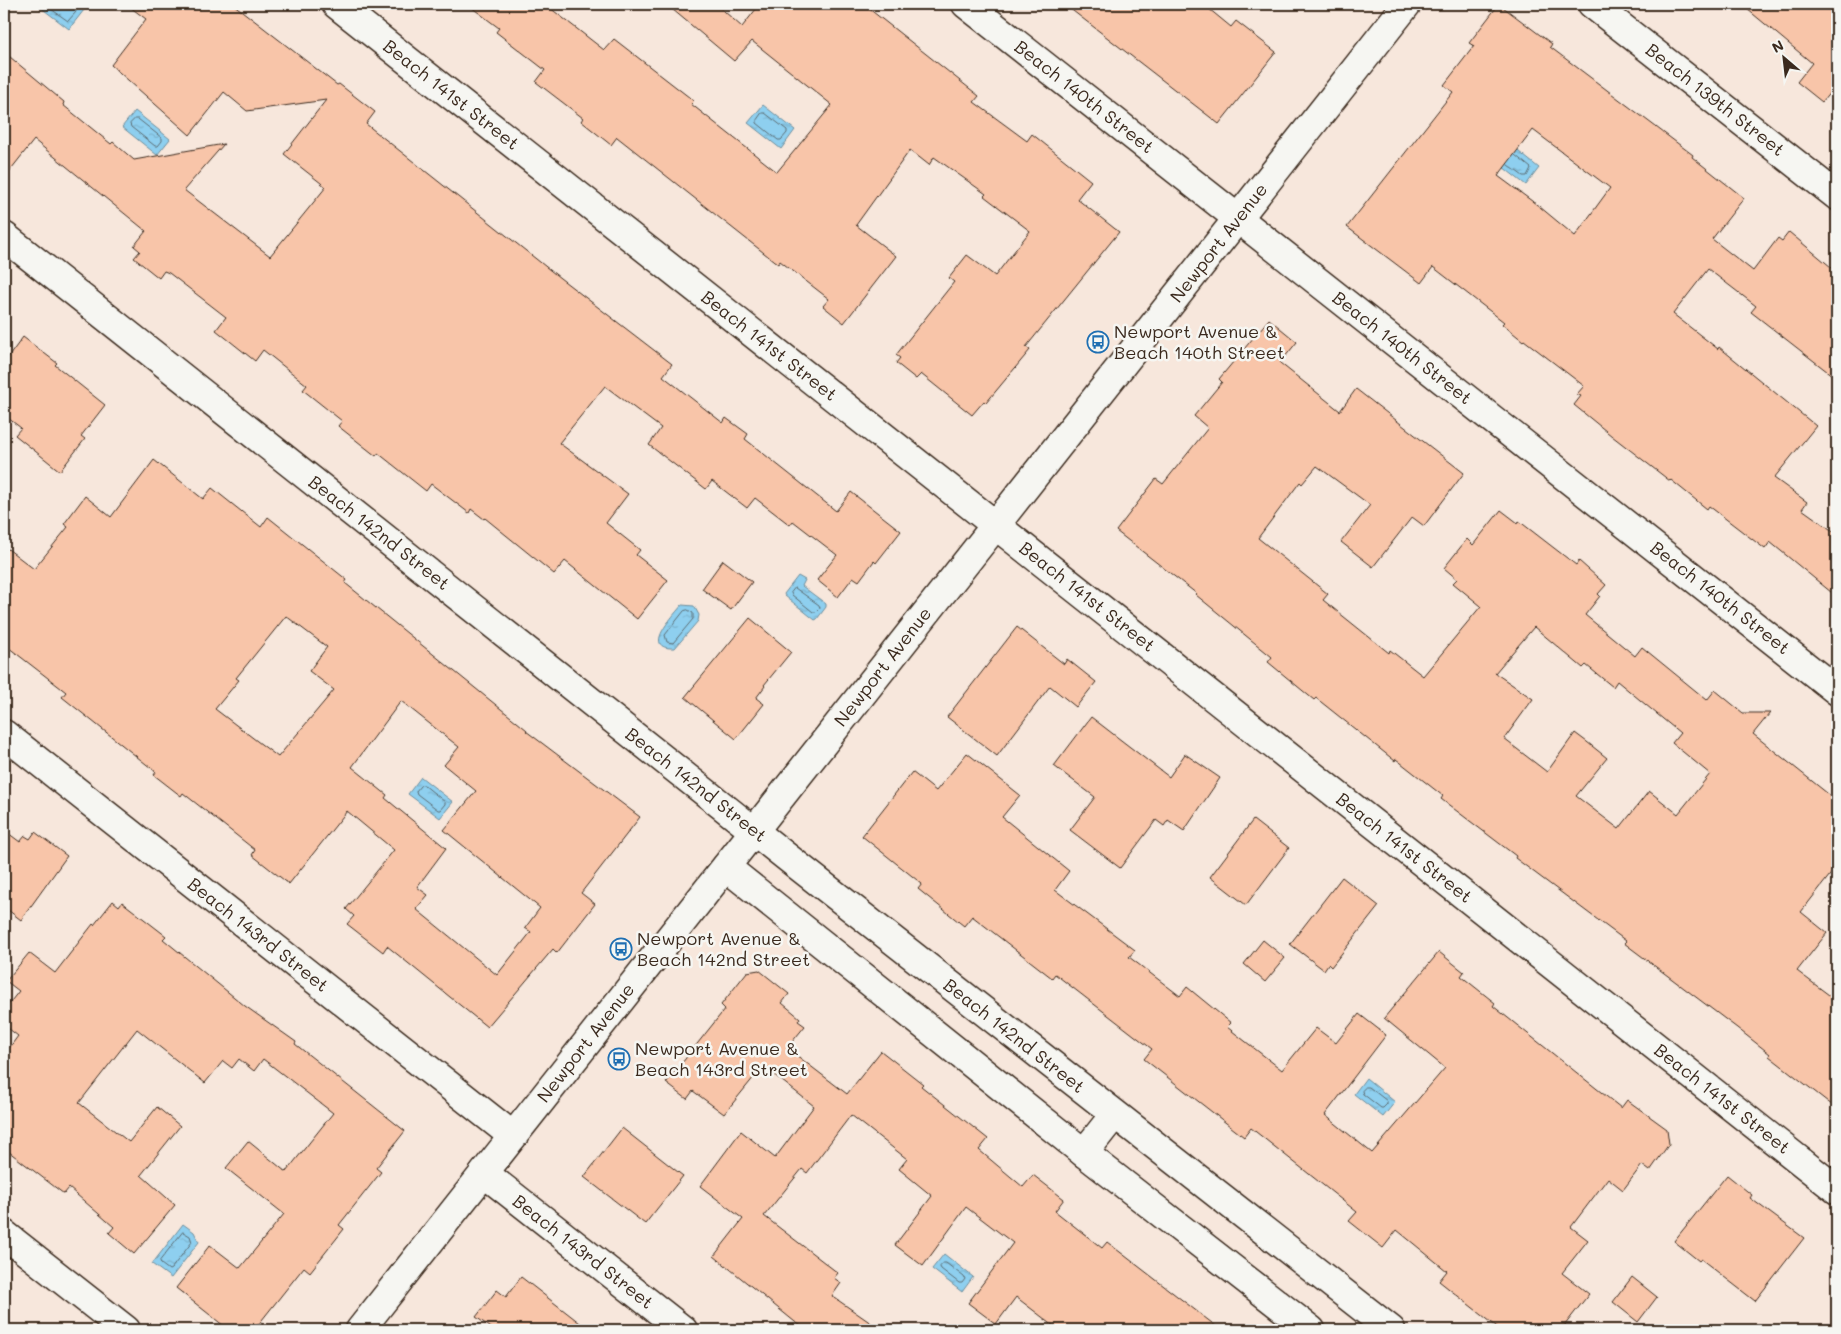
<svg xmlns="http://www.w3.org/2000/svg" width="1841" height="1334" font-family="Mali,sans-serif">
<style>
.water{fill:url(#water-ripples);stroke:#6d8d9b}
.lines{fill:none;stroke-linecap:round;stroke-linejoin:round}
.shore{stroke:#5c6c72;stroke-width:1}
.building{fill:#f8c5a9;stroke:#3b2a1e;fill-rule:evenodd}
.street-casing{stroke:#3b2a1e;stroke-width:31}
.street{stroke:#f6f6f2;stroke-width:28}
.labels{text-anchor:middle;stroke-width:5;stroke-linejoin:round;paint-order:stroke}
.street-label{font-size:18px;fill:#3b2a1e;stroke:#f6f6f2}
.poi-label{font-size:18px;fill:#3b2a1e;stroke:#f6f6f2;text-anchor:start}
</style>
<defs>
<pattern id="water-ripples" width="26" height="14" patternUnits="userSpaceOnUse" patternTransform="scale(1.25)"><rect width="26" height="14" fill="#8ecfef"/><path d="M2 4q2-2 4 0t4 0M15 11q2-2 4 0t4 0" fill="none" stroke="#7bb2cc"/></pattern>
</defs>
<rect width="100%" height="100%" fill="#f7e7dc"/>
<filter id="ink" filterUnits="userSpaceOnUse"><feTurbulence type="fractalNoise" baseFrequency=".02" numOctaves="2"/><feDisplacementMap in="SourceGraphic" scale="10" xChannelSelector="R" yChannelSelector="G"/><feConvolveMatrix kernelMatrix="1 2 1 2 8 2 1 2 1" color-interpolation-filters="sRGB"/></filter>
<g filter="url(#ink)">
<g class="water">
<polygon points="36,4 77,4 84,10 69,29"/>
<polygon points="763,105 795,130 781,149 748,123"/>
<polygon points="135,111 170,139 157,155 122,127"/>
<polygon points="1503,139 1539,168 1526,185 1490,157"/>
<polygon points="798,576 805,580 802,586 826,604 826,607 817,619 815,620 785,596 784,594"/>
<path d="M682,605L694,606L699,615L698,621L675,648C640,650 674,615 682,605Z"/>
<polygon points="421,777 453,802 440,818 408,794"/>
<polygon points="1366,1078 1395,1102 1383,1117 1354,1094"/>
<polygon points="183,1224 194,1232 199,1242 171,1278 152,1264"/>
<polygon points="944,1254 973,1277 962,1292 932,1269"/>
</g>
<g class="lines">
<g class="shore">
<polyline points="44,4 68,21 76,12 74,4"/>
<polygon points="762,113 765,113 787,130 787,133 781,140 778,140 757,123 757,120"/>
<polygon points="135,119 138,119 162,138 162,141 158,146 155,146 131,127 130,124"/>
<polyline points="1508,165 1523,176 1527,176 1531,168 1515,155"/>
<polygon points="795,588 819,605 820,608 816,612 813,612 792,595 791,593"/>
<polygon points="688,610 693,613 693,619 673,643 667,642 665,635 684,611"/>
<polygon points="424,785 445,802 445,804 440,810 438,810 417,794 416,791 420,786"/>
<polygon points="1366,1087 1369,1087 1387,1101 1387,1104 1383,1108 1381,1108 1363,1094 1362,1091"/>
<polygon points="183,1232 190,1236 192,1242 171,1269 169,1270 161,1264 160,1261"/>
<polygon points="944,1263 946,1263 964,1277 965,1279 962,1283 959,1283 941,1269 940,1267"/>
</g>
</g>
<g class="building">
<polygon points="126,4 233,4 337,85 339,84 375,112 366,124 560,278 672,364 663,376 723,423 726,418 748,434 745,439 836,511 851,492 901,531 876,563 874,561 859,581 853,577 838,597 817,580 837,555 793,521 790,525 755,498 747,508 712,481 706,489 649,445 661,428 605,386 559,443 628,494 606,523 640,550 636,555 668,580 637,619 565,561 554,574 485,518 484,519 471,509 469,513 431,484 426,491 378,453 376,456 338,426 342,421 303,390 307,385 263,350 255,361 216,330 226,317 169,273 164,271 159,278 134,258 140,251 134,246 146,231 34,140 4,178 4,52 64,102 63,105 111,144 113,142 134,160 224,144 184,190 270,256 326,187 284,154 326,100 247,111 224,92 190,135 111,65 146,19"/>
<polygon points="467,4 545,4 604,50 614,39 694,101 691,104 777,172 832,105 752,41 734,61 666,4 716,4 742,27 760,4 863,4 979,96 974,102 1027,141 1032,134 1091,181 1077,199 1119,232 1026,347 1030,350 986,403 984,401 972,415 921,374 916,379 896,363 900,358 896,355 954,282 949,278 967,255 995,276 1030,231 984,196 986,194 934,157 929,165 910,150 856,225 896,256 844,323 823,306 829,299 780,261 778,264 617,137 611,145 581,121 583,118 536,82 545,70 496,32 499,28"/>
<polygon points="1064,4 1203,4 1231,27 1236,21 1276,52 1219,124"/>
<path d="M1499,4L1552,44L1550,47L1693,155L1692,157L1744,198L1712,239L1753,271L1778,238L1782,241L1789,232L1837,272V379L1751,312L1756,306L1708,269L1673,314L1718,349L1719,347L1816,426L1774,478L1807,502L1802,509L1837,534V597L1770,542L1765,549L1709,506L1707,509L1671,480L1670,481L1612,436L1574,405L1581,396L1577,394L1584,386L1524,340L1523,341L1502,324L1504,322L1433,267L1421,283L1347,227L1453,92L1444,85L1474,46L1469,43ZM1533,130L1610,188L1575,236L1540,207L1498,176Z"/>
<polygon points="1741,4 1837,4 1837,84 1822,102 1797,82 1812,63"/>
<path d="M1269,319L1297,342L1280,363L1340,411L1356,389L1464,473L1424,526L1412,517L1373,567L1341,542L1370,505L1317,466L1302,484L1300,482L1258,538L1328,594L1323,600L1389,653L1390,650L1423,676L1481,606L1453,583L1457,579L1444,568L1467,539L1473,545L1501,510L1518,523L1519,521L1576,565L1579,561L1606,585L1598,594L1600,596L1585,615L1635,656L1642,647L1707,700L1715,690L1743,713H1770L1753,734L1837,801V866L1801,912L1827,933L1797,971L1837,1001V1109L1769,1056L1770,1054L1737,1028L1664,973L1624,943L1626,941L1515,858L1516,856L1441,799L1443,796L1396,759L1395,761L1316,698L1314,700L1268,662L1272,657L1196,595L1197,594L1116,531L1156,479L1163,484L1208,428L1194,416L1222,382L1219,379ZM1534,627L1583,668L1586,665L1613,687L1617,681L1680,733L1672,743L1710,774L1678,814L1649,791L1619,829L1576,796L1607,758L1587,742L1575,733L1547,772L1504,739L1533,699L1495,673Z"/>
<polygon points="23,337 57,363 55,365 105,405 81,436 85,439 60,471 15,435 21,428 4,415 4,363"/>
<path d="M154,460L203,499L212,488L261,527L268,517L347,580L345,583L527,730L526,731L640,817L581,893L595,904L557,953L553,949L487,1027L387,946L383,952L347,924L354,916L346,909L394,850L347,811L289,884L252,855L255,850L183,793L181,796L154,775L156,772L62,697L66,692L4,644V546L34,569L68,527L64,524L85,496L111,517ZM286,616L327,647L309,671L334,690L278,757L215,709L239,680L236,678ZM401,701L459,747L444,765L476,791L444,830L540,908L525,928L531,932L497,975L416,909L428,895L417,887L446,848L385,798L387,795L352,767Z"/>
<polygon points="723,560 752,582 731,610 702,589"/>
<polygon points="750,618 791,652 764,685 765,686 756,698 764,704 736,739 685,697"/>
<polygon points="1017,627 1064,664 1067,659 1096,682 1076,707 1050,686 997,756 947,717"/>
<polygon points="1091,717 1169,777 1185,754 1220,778 1184,831 1168,820 1164,826 1156,820 1120,868 1070,830 1095,797 1054,766"/>
<polygon points="967,753 1020,795 1002,817 1069,871 1055,890 1135,950 1129,957 1180,996 1187,987 1231,1023 1227,1027 1282,1070 1316,1028 1336,1043 1359,1014 1386,1035 1325,1115 1372,1153 1445,1068 1384,1018 1439,952 1464,972 1461,976 1495,1003 1493,1006 1621,1108 1627,1100 1667,1129 1669,1144 1650,1171 1642,1165 1623,1190 1608,1178 1571,1227 1588,1240 1562,1273 1589,1294 1561,1330 1501,1330 1439,1281 1447,1271 1397,1230 1383,1248 1349,1221 1357,1212 1251,1128 1244,1137 1144,1059 1152,1049 1055,974 1052,978 972,916 964,926 918,889 922,884 862,836 912,772 936,791"/>
<polygon points="1253,820 1289,848 1246,905 1210,877"/>
<polygon points="4,830 20,842 25,836 30,839 35,832 67,856 21,920 4,907"/>
<polygon points="1342,877 1379,906 1331,967 1328,964 1324,970 1290,944"/>
<polygon points="113,901 119,906 122,902 166,936 163,939 245,1006 296,1042 295,1044 405,1131 376,1168 381,1172 339,1225 344,1229 310,1272 304,1267 254,1330 229,1330 176,1288 210,1245 240,1268 284,1214 226,1168 248,1141 286,1172 333,1113 263,1059 254,1071 239,1059 232,1068 223,1061 205,1083 137,1029 79,1103 129,1142 157,1107 180,1126 141,1175 175,1205 134,1254 109,1233 114,1227 69,1188 64,1194 4,1148 4,1055 18,1036 4,1025 4,1010 19,991 6,981 29,953 55,973 93,924 94,925"/>
<polygon points="1263,940 1285,958 1265,982 1244,964"/>
<polygon points="759,970 789,994 782,1003 800,1018 798,1021 805,1026 787,1048 847,1094 881,1051 923,1084 921,1086 988,1139 979,1150 1023,1187 1033,1175 1064,1199 1055,1211 1102,1248 1107,1242 1221,1330 1059,1330 1016,1297 996,1324 968,1303 1013,1243 966,1207 923,1266 895,1245 932,1196 899,1169 907,1159 851,1115 807,1173 802,1169 764,1216 838,1273 834,1278 841,1283 832,1296 881,1330 808,1330 795,1322 714,1256 743,1219 700,1186 741,1131 775,1158 814,1106 763,1066 724,1114 693,1091 687,1099 666,1083 725,1009 721,1005 747,972"/>
<polygon points="622,1128 683,1176 645,1224 584,1177"/>
<polygon points="1727,1175 1752,1195 1750,1198 1804,1238 1755,1301 1701,1259 1699,1261 1674,1241"/>
<polygon points="521,1277 589,1330 494,1330 476,1317 497,1290 506,1297"/>
<polygon points="1632,1277 1657,1297 1638,1322 1613,1302"/>
</g>
<g class="lines">
<g class="street-casing">
<g id="street">
<polyline points="336,4 1837,1190"/>
<polyline points="966,4 1837,691"/>
<polyline points="1592,4 1837,196"/>
<polyline points="4,236 788,858 1391,1330"/>
<polyline points="4,734 513,1136"/>
<polyline points="726,867 1084,1153 1311,1330"/>
<polyline points="1084,1153 1114,1115"/>
<polyline points="484,1173 683,1330"/>
<polyline points="4,1234 126,1330"/>
<polyline points="360,1330 1407,4"/>
</g>
</g>
<use href="#street" class="street"/>
</g>
</g>
<defs>
<g id="bus-ring" transform="scale(1.125)"><circle r="9.5" fill="#f6f6f2" stroke="#1f6fb2" stroke-width="1.5"/><path d="M-5-6H5V4H4V6H2V4H-2V6H-4V4H-5ZM-3.5-4V0h7V-4ZM-3.5 1.2v1.5H-2V1.2ZM2 1.2v1.5H3.5V1.2Z" fill="#1f6fb2"/></g>
</defs>
<g fill-rule="evenodd">
<use href="#bus-ring" x="1098" y="342"/>
<use href="#bus-ring" x="621" y="949"/>
<use href="#bus-ring" x="619" y="1059"/>
</g>
<g class="labels">
<g class="street-label">
<text transform="translate(451 95) rotate(38)" y="6">Beach 141st Street</text>
<text transform="translate(1084 97) rotate(38)" y="6">Beach 140th Street</text>
<text transform="translate(1715 100) rotate(38)" y="6">Beach 139th Street</text>
<text transform="translate(1219 243) rotate(-52)" y="6">Newport Avenue</text>
<text transform="translate(769 346) rotate(38)" y="6">Beach 141st Street</text>
<text transform="translate(1402 348) rotate(38)" y="6">Beach 140th Street</text>
<text transform="translate(379 533) rotate(38)" y="6">Beach 142nd Street</text>
<text transform="translate(1087 597) rotate(38)" y="6">Beach 141st Street</text>
<text transform="translate(1720 598) rotate(38)" y="6">Beach 140th Street</text>
<text transform="translate(883 667) rotate(-52)" y="6">Newport Avenue</text>
<text transform="translate(696 785) rotate(38)" y="6">Beach 142nd Street</text>
<text transform="translate(1404 848) rotate(38)" y="6">Beach 141st Street</text>
<text transform="translate(258 935) rotate(38)" y="6">Beach 143rd Street</text>
<text transform="translate(1014 1036) rotate(38)" y="6">Beach 142nd Street</text>
<text transform="translate(586 1043) rotate(-52)" y="6">Newport Avenue</text>
<text transform="translate(1722 1099) rotate(38)" y="6">Beach 141st Street</text>
<text transform="translate(583 1252) rotate(38)" y="6">Beach 143rd Street</text>
</g>
<g class="poi-label">
<text x="1114" y="338">Newport Avenue &amp;<tspan x="1114" dy="21">Beach 140th Street</tspan></text>
<text x="637" y="945">Newport Avenue &amp;<tspan x="637" dy="21">Beach 142nd Street</tspan></text>
<text x="635" y="1055">Newport Avenue &amp;<tspan x="635" dy="21">Beach 143rd Street</tspan></text>
</g>
</g>
<rect width="1841" height="1334" fill="none" stroke="#f6f6f2" stroke-width="20"/>
<rect x="10" y="10" width="1821" height="1314" fill="none" stroke="#3b2a1e" stroke-width="2" filter="url(#ink)"/>
<g transform="translate(1784 58) rotate(332)" stroke="#f6f6f2" stroke-width="4" paint-order="stroke">
<path d="M0-4L9 19L0 12L-9 19Z" fill="#3b2a1e"/>
<text y="-8" font-size="14" font-weight="bold" text-anchor="middle" fill="#3b2a1e">N</text>
</g>
</svg>
